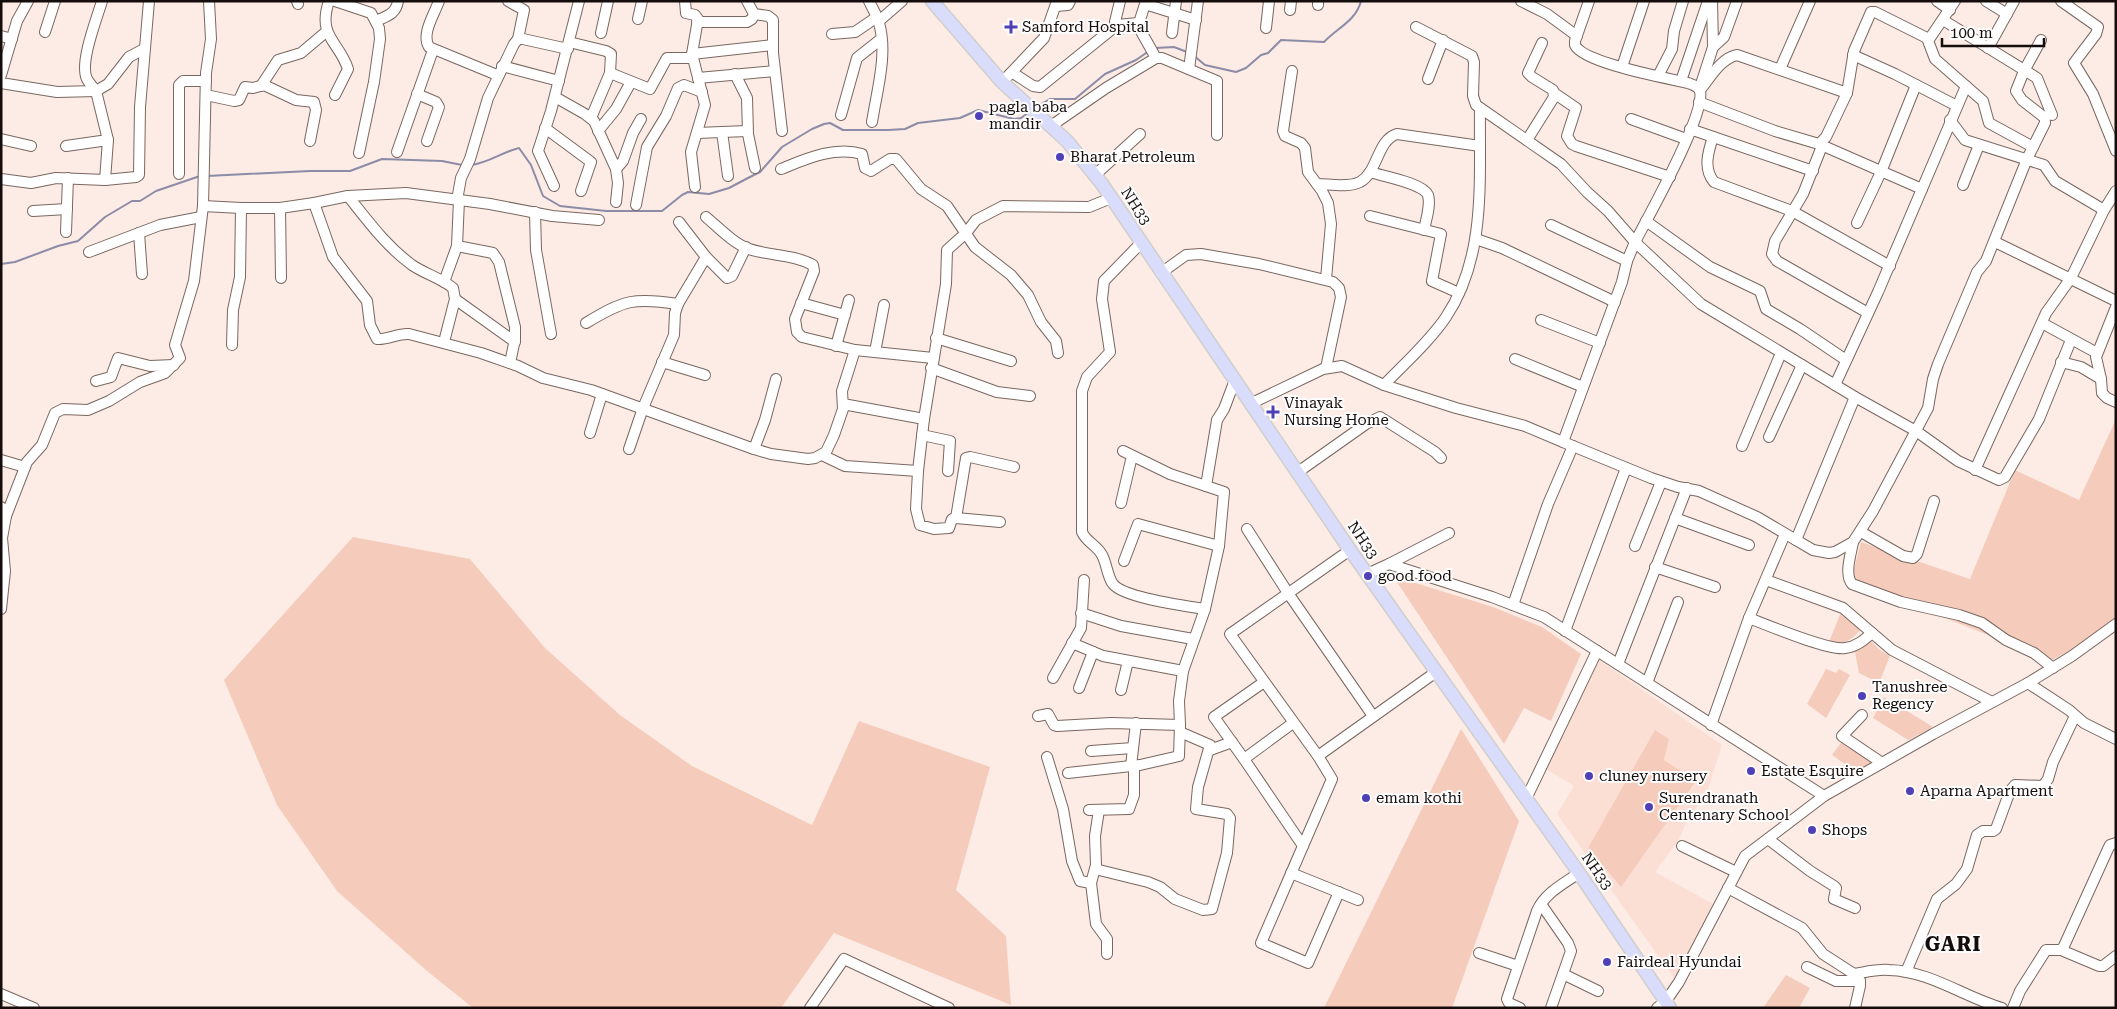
<svg xmlns="http://www.w3.org/2000/svg" width="2117" height="1009" font-family="'Roboto Serif',serif">
<style>
.built{fill:#fcdfd4}
.green{fill:#f5ccbb}
.lines{fill:none;stroke-linecap:round;stroke-linejoin:round}
.stream{stroke:#8c8ba8;stroke-width:2}
.minor-casing{stroke:#796760;stroke-width:12}
.major-casing{stroke:#d0cfce;stroke-width:15}
.minor{stroke:#fff;stroke-width:10}
.major{stroke:#dadcfb;stroke-width:12}
.poi-dot{fill:#4f40b7;stroke:#fdfdfd;stroke-width:2}
.labels{text-anchor:middle;stroke-width:4;stroke-linejoin:round;paint-order:stroke}
.poi-label{font-size:15px;fill:#140d0b;stroke:#fdfdfd;text-anchor:start}
.street-label{font-size:15px;fill:#140d0b;stroke:#fdfdfd}
.district-label{font-size:20px;font-weight:bold;letter-spacing:1px;fill:#140d0b;stroke:#fdfdfd}
</style>
<rect width="100%" height="100%" fill="#fcece5"/>
<polygon class="built" points="1599,660 1722,745 1707,792 1686,823 1678,841 1655,872 1715,905 1677,982 1557,814 1574,786 1543,767"/>
<g class="green">
<polygon points="2116,419 2116,617 2079,646 2052,660 1851,581 1861,542 1970,579 2015,470 2079,500"/>
<polygon points="353,537 470,559 545,648 620,715 692,766 812,825 859,721 990,767 956,890 1006,936 1011,1005 834,933 781,1008 473,1008 427,971 337,891 277,805 224,680"/>
<polygon points="1393,576 1493,607 1542,627 1581,654 1551,721 1524,708 1504,744"/>
<path d="M1841,612L1862,628C1851,640 1846,645 1829,642Z"/>
<polygon points="1869,639 1880,650 1890,656 1879,683 1859,673 1854,647"/>
<polygon points="1826,669 1836,673 1839,669 1850,675 1826,718 1807,704"/>
<polygon points="1884,697 1933,727 1908,740 1873,718"/>
<polygon points="1461,729 1519,821 1452,1008 1324,1008"/>
<polygon points="1655,730 1669,739 1664,760 1696,781 1621,887 1588,848"/>
<polygon points="1843,740 1874,762 1856,772 1832,755"/>
<polygon points="1786,975 1810,988 1799,1008 1763,1008"/>
</g>
<g class="lines">
<g class="stream">
<polyline points="1155,48 1174,47 1187,52"/>
<path d="M1193,55L1205,65L1236,72L1246,68L1261,55L1268,53L1281,40L1324,42C1337,28 1356,21 1361,1"/>
<polyline points="1036,107 1050,99 1075,99 1105,74 1136,60 1149,51"/>
<path d="M471,165C489,163 502,152 519,148L531,165L543,196L560,206L606,211H662L682,195L688,192L709,194L729,188L748,178L760,172L782,147L812,129L824,124L830,123L843,130H888L905,129L918,123L960,118L978,110L1014,119L1021,118L1028,113"/>
<polyline points="207,176 310,171 350,171 382,159 442,161 462,165"/>
<polyline points="1,264 15,262 58,246 78,241 105,217 132,201 140,201 156,191 200,176"/>
</g>
<g class="minor-casing">
<g id="minor">
<polyline points="297,1 298,4"/>
<path d="M329,1C317,37 339,41 348,69L335,95"/>
<polyline points="335,1 371,13 379,28 380,39 374,82 359,153"/>
<path d="M439,1C434,15 421,34 429,47L497,75"/>
<polyline points="508,1 524,10 518,39"/>
<polyline points="685,1 686,13 695,15 698,19 692,54 705,105 691,152 695,187"/>
<polyline points="747,1 754,14 768,16 773,20 773,53 782,131"/>
<path d="M869,1C872,8 877,15 879,23C888,54 877,90 872,122"/>
<polyline points="1120,1 1115,22 1117,25 1138,23"/>
<polyline points="1146,1 1138,26 1156,58"/>
<polyline points="1521,1 1547,14 1577,36"/>
<polyline points="1937,1 1950,10"/>
<polyline points="1986,1 2007,14"/>
<polyline points="2061,1 2098,27 2096,34 2074,63 2093,94 2116,151"/>
<polyline points="1145,4 1196,20"/>
<polyline points="1318,5 1318,1"/>
<polyline points="1056,6 1068,5 1070,1"/>
<polyline points="1290,10 1291,1"/>
<polyline points="638,19 642,1"/>
<polyline points="1943,20 2037,78 2052,115"/>
<path d="M376,21C387,16 396,14 398,1"/>
<polyline points="879,21 902,1"/>
<polyline points="697,22 747,22 752,19 754,14"/>
<path d="M1416,27L1472,56L1474,62L1473,96L1476,105L1561,164L1587,192L1608,211L1635,242C1648,217 1706,115 1700,91C1698,86 1693,85 1688,83C1667,78 1583,63 1575,45V41L1589,1"/>
<polyline points="1266,28 1269,1"/>
<polyline points="45,32 55,1"/>
<polyline points="601,33 608,1"/>
<polyline points="1172,33 1176,1"/>
<polyline points="832,34 855,32 877,17"/>
<polyline points="1,36 12,39"/>
<polyline points="1927,38 1935,59 1983,101 1989,123 2033,147"/>
<polyline points="2041,40 2024,71 2016,91 2022,100 2045,118 2045,123 2027,159 1986,261 1977,272 1938,364 1933,379 1928,408 1873,511 1853,542 1835,552 1829,553 1813,550 1757,517 1699,491 1678,487 1651,478 1563,442 1622,282 1627,261 1635,242 1701,304 1855,397 1916,431 1958,461 1999,480 2005,477 2039,419 2071,340"/>
<polyline points="569,42 606,51 611,54 610,73 591,118"/>
<polyline points="1713,47 1724,37 1737,1"/>
<polyline points="1988,48 2014,1"/>
<polyline points="692,54 773,45"/>
<polyline points="1853,55 1895,74 1957,106"/>
<polyline points="502,66 559,81"/>
<polyline points="1622,67 1644,1"/>
<polyline points="1189,69 1198,1"/>
<polyline points="1780,69 1810,1"/>
<polyline points="1292,71 1283,131 1285,136 1301,143 1305,148 1308,172 1322,191 1328,203 1331,224 1326,279"/>
<polyline points="610,73 650,89 667,58 693,58"/>
<polyline points="1013,73 1033,86 1040,87 1117,25"/>
<polyline points="735,74 747,98 748,134 755,168"/>
<polyline points="1,75 17,21 28,1"/>
<polyline points="1008,76 1044,38 1057,1"/>
<polyline points="1658,76 1672,49 1674,31 1683,1"/>
<polyline points="698,78 775,71"/>
<polyline points="1428,79 1443,40"/>
<polyline points="1681,81 1708,1"/>
<polyline points="1,83 57,92 96,91"/>
<polyline points="1701,84 1713,47 1712,1"/>
<polyline points="261,86 278,60 301,53 327,31"/>
<path d="M1700,90C1710,78 1721,58 1737,55L1847,93"/>
<path d="M96,91C93,87 89,83 87,79C79,63 97,18 102,1"/>
<polyline points="1554,93 1576,108 1567,136 1572,144 1576,146 1670,177"/>
<polyline points="417,94 436,102 439,107 427,141"/>
<polyline points="206,95 234,101 239,100 245,87 253,88 264,85 296,100 314,102 316,110 310,141"/>
<polyline points="555,97 585,114 594,121 616,169 618,183 616,202"/>
<polyline points="1699,102 1775,131 1819,144 1826,137 1847,93 1854,51 1871,12 1875,12 1927,38 1930,38 1955,1"/>
<polyline points="841,115 857,58 881,39"/>
<polyline points="1631,119 1686,139"/>
<polyline points="1950,120 1965,140 2044,165 2055,181 2104,210"/>
<polyline points="1051,126 1106,88 1156,58 1162,58 1217,81 1217,135"/>
<polyline points="545,128 591,162 581,191"/>
<polyline points="1690,129 1813,171"/>
<polyline points="598,131 616,109 631,82"/>
<polyline points="722,132 728,176"/>
<polyline points="697,133 747,131"/>
<path d="M1713,137C1708,152 1703,169 1714,182L1792,211L1890,266"/>
<polyline points="1,139 31,146"/>
<polyline points="1527,140 1554,97 1553,90 1532,77 1528,73 1542,43"/>
<polyline points="1819,144 1922,189"/>
<polyline points="66,146 108,140"/>
<polyline points="1822,146 1803,194 1775,241 1772,254 1777,261 1868,313"/>
<polyline points="397,152 433,50"/>
<polyline points="616,169 623,161 633,133 641,119"/>
<path d="M781,169C806,159 834,146 862,154L865,168L871,171L890,159H896L921,189L947,206L975,247L1011,275L1028,295L1041,322L1056,341L1058,353"/>
<path d="M1370,172C1382,176 1423,183 1428,195C1431,205 1426,220 1424,230"/>
<polyline points="179,174 179,85 183,81 206,81"/>
<polyline points="1095,175 1140,134"/>
<polyline points="1,179 31,183 56,178 105,180 108,140 96,91 108,84 129,57 144,49"/>
<polyline points="105,180 136,177 139,175 140,107 149,1"/>
<path d="M1317,184C1329,184 1348,188 1360,182C1378,172 1377,140 1397,134L1480,146"/>
<polyline points="1963,185 1979,145"/>
<polyline points="554,186 538,151 551,111 579,1"/>
<path d="M348,196C368,221 386,246 412,265C425,274 441,278 453,288L455,299L444,342"/>
<polyline points="457,200 461,178 470,159 488,98 514,44 518,39 523,39 568,49"/>
<polyline points="459,200 457,246 493,253 499,262 515,327 515,339 510,363"/>
<path d="M314,203L333,257L367,301L370,325L377,339C388,340 398,333 409,334L481,353L518,366L543,378L591,390L754,449L771,454L808,459L815,458L826,452L834,435L843,409L842,391L855,350"/>
<polyline points="636,205 647,147 666,116 678,88 684,85 702,92"/>
<polyline points="203,206 241,208 280,208 314,203 348,196 406,193 490,204 552,216 599,220"/>
<polyline points="280,208 281,278"/>
<polyline points="33,211 67,209"/>
<polyline points="535,212 536,250 551,334"/>
<polyline points="1370,216 1441,234 1432,281 1459,293"/>
<path d="M706,217C719,228 733,243 749,249C770,256 793,254 813,265L814,271L795,319L797,332L802,337L855,350L933,358"/>
<polyline points="1646,221 1710,267 1760,291 1766,309 1800,329 1846,360"/>
<polyline points="679,222 706,257 727,278 732,276 746,247"/>
<polyline points="1857,223 1881,172 1916,85"/>
<polyline points="1551,225 1627,261"/>
<polyline points="66,232 68,178"/>
<polyline points="139,233 142,274"/>
<polyline points="1476,239 1502,248 1615,302"/>
<polyline points="1995,242 2116,301"/>
<path d="M1141,243L1104,281L1102,299L1110,352L1087,377L1082,391V532C1086,542 1097,545 1102,555C1107,564 1107,576 1113,584C1124,598 1186,606 1205,609"/>
<polyline points="89,252 160,225 201,217"/>
<polyline points="1161,273 1186,255 1201,254 1259,264 1333,282 1339,288 1341,297 1326,368"/>
<polyline points="444,282 457,246"/>
<polyline points="455,299 515,342"/>
<polyline points="801,303 845,315"/>
<polyline points="2116,307 2096,357 2101,379 2102,393 2107,398 2116,402"/>
<polyline points="1541,320 1600,343"/>
<path d="M586,323C624,300 634,297 678,304"/>
<polyline points="2042,323 2097,353"/>
<polyline points="936,338 1011,361"/>
<polyline points="232,345 233,310 240,277 241,208"/>
<polyline points="836,346 849,300"/>
<polyline points="875,352 884,305"/>
<polyline points="1515,359 1583,387"/>
<polyline points="662,362 705,375"/>
<polyline points="2061,362 2081,367 2101,379"/>
<polyline points="931,368 997,392 1030,396"/>
<polyline points="96,381 111,377 118,358 150,366 174,365"/>
<path d="M1384,385C1404,364 1430,341 1446,317C1487,256 1479,178 1480,108"/>
<polyline points="1835,385 1878,292 1966,86"/>
<polyline points="843,404 924,419"/>
<polyline points="1250,404 1323,369 1342,366 1384,385 1456,408 1525,426 1563,442"/>
<polyline points="590,433 602,394"/>
<polyline points="922,435 950,441 948,471"/>
<polyline points="1769,437 1802,365"/>
<polyline points="1742,446 1781,353"/>
<polyline points="629,449 643,408 674,335 675,313 678,304 706,257"/>
<polyline points="754,449 765,420 776,379"/>
<polyline points="1123,451 1170,474 1206,486"/>
<polyline points="822,455 845,466 918,471"/>
<polyline points="1,460 25,467"/>
<polyline points="1975,470 2046,313 2071,278 2104,210 2116,191"/>
<polyline points="1298,472 1366,424 1380,417 1435,452 1441,458"/>
<polyline points="1121,503 1132,456"/>
<polyline points="1,507 6,516 2,538 5,571 1,609"/>
<polyline points="6,516 27,462 42,445 55,413 63,409 88,410 109,401 140,382 165,373 180,358 175,345 194,281 203,206 206,73 211,39 209,1"/>
<polyline points="956,518 966,458 970,457 1014,467"/>
<polyline points="1675,518 1749,545"/>
<polyline points="1000,522 956,518 952,519 949,528 934,529 920,525 916,509 918,471 924,419 946,284 947,250 966,233 976,220 1003,206 1089,207 1111,198"/>
<polyline points="1247,529 1288,593 1373,716"/>
<polyline points="1861,532 1903,556 1913,558 1917,554 1934,501"/>
<path d="M1785,534L1749,618C1767,625 1829,651 1845,648C1856,647 1864,640 1872,633"/>
<polyline points="1796,540 1855,397"/>
<path d="M1853,542C1851,554 1844,574 1852,584L1901,602L1959,615L1982,623L2006,640L2034,653L2053,668"/>
<polyline points="1635,546 1661,482"/>
<polyline points="1124,561 1138,524 1219,546"/>
<polyline points="1389,564 1449,533"/>
<polyline points="1655,567 1715,587"/>
<polyline points="1367,574 1389,564 1492,597 1544,617 1824,796"/>
<polyline points="1766,580 1843,608 1892,650 1992,702"/>
<polyline points="1513,605 1548,504 1573,446"/>
<polyline points="1081,613 1121,626 1193,639"/>
<polyline points="1565,631 1626,468"/>
<polyline points="1072,643 1103,656 1183,671"/>
<polyline points="1618,664 1687,488"/>
<polyline points="1053,678 1081,628 1084,580"/>
<polyline points="1647,683 1678,602"/>
<polyline points="2028,683 2069,710 2084,723 2116,739"/>
<polyline points="1079,688 1093,652"/>
<polyline points="1121,690 1128,661"/>
<polyline points="1862,715 1842,736 1882,763"/>
<polyline points="1038,716 1048,714 1054,725 1057,726 1111,723 1180,725"/>
<polyline points="1293,723 1244,759 1303,846"/>
<polyline points="1711,725 1749,618"/>
<polyline points="1210,750 1232,742"/>
<polyline points="1091,751 1133,748"/>
<polyline points="1318,756 1436,672"/>
<polyline points="1047,757 1063,809 1072,861 1080,881 1091,883"/>
<polyline points="1244,759 1214,717 1264,682"/>
<polyline points="1131,766 1136,723"/>
<polyline points="1068,773 1140,765 1179,756 1180,725 1179,701 1183,671 1205,609 1219,546 1224,492 1206,486 1217,420 1224,409 1235,380"/>
<polyline points="1526,799 1597,651"/>
<polyline points="1089,810 1129,809 1134,795 1134,765"/>
<polyline points="1099,810 1095,836 1096,865 1091,883 1096,924 1107,939 1107,954"/>
<polyline points="1768,839 1810,871 1834,886 1836,888 1834,899 1855,908"/>
<polyline points="1682,846 1736,872"/>
<polyline points="1095,869 1148,882 1160,887 1175,899 1203,910 1212,909 1227,853 1230,818 1227,814 1196,809 1198,787 1210,745 1180,732"/>
<polyline points="1291,873 1358,900"/>
<polyline points="1728,888 1802,928 1823,954 1854,974 1860,981 1860,986 1855,1008"/>
<polyline points="1339,892 1308,963 1261,943 1332,779 1318,756 1230,634 1350,550"/>
<polyline points="1541,904 1568,943 1571,951 1551,1008"/>
<polyline points="2061,950 2099,966 2103,966 2116,956"/>
<polyline points="1479,953 1518,966"/>
<polyline points="1807,967 1836,981 1860,981"/>
<polyline points="1906,972 1937,899 1956,884 1967,869 1977,835 1983,831 1993,831 1996,829 2010,791 2015,785 2043,786 2048,779 2053,762 2075,716"/>
<polyline points="1563,974 1598,991"/>
<path d="M1854,974C1866,972 1877,969 1889,970C1930,971 1964,997 2002,1008"/>
<polyline points="1,994 34,1008"/>
<polyline points="810,1008 844,959 949,1008"/>
<path d="M1520,1008L1509,1003L1507,999L1537,911C1545,893 1563,884 1579,873"/>
<polyline points="1657,1008 1666,1001 1679,982 1745,856 1824,796 1933,734 2028,683 2072,656 2116,624"/>
<polyline points="2013,1008 2020,991 2046,950 2061,950 2064,946 2108,849 2110,845 2116,843"/>
</g>
</g>
<g class="major-casing">
<polyline id="major" points="932,1 1002,82 1067,141 1102,184 1350,550 1579,873 1670,1008"/>
</g>
<use href="#minor" class="minor"/>
<use href="#major" class="major"/>
</g>
<g class="poi-dot">
<path d="M1008.5 19.5h5v5h5v5h-5v5h-5v-5h-5v-5h5z"/>
<circle cx="979" cy="116" r="5"/>
<circle cx="1060" cy="157" r="5"/>
<path d="M1270.5 404.5h5v5h5v5h-5v5h-5v-5h-5v-5h5z"/>
<circle cx="1368" cy="576" r="5"/>
<circle cx="1862" cy="696" r="5"/>
<circle cx="1751" cy="771" r="5"/>
<circle cx="1589" cy="776" r="5"/>
<circle cx="1910" cy="791" r="5"/>
<circle cx="1366" cy="798" r="5"/>
<circle cx="1649" cy="807" r="5"/>
<circle cx="1812" cy="830" r="5"/>
<circle cx="1607" cy="962" r="5"/>
</g>
<g class="labels">
<g class="poi-label">
<text x="1022" y="32">Samford Hospital</text>
<text x="989" y="112">pagla baba<tspan x="989" dy="17">mandir</tspan></text>
<text x="1070" y="162">Bharat Petroleum</text>
<text x="1284" y="408">Vinayak<tspan x="1284" dy="17">Nursing Home</tspan></text>
<text x="1378" y="581">good food</text>
<text x="1872" y="692">Tanushree<tspan x="1872" dy="17">Regency</tspan></text>
<text x="1761" y="776">Estate Esquire</text>
<text x="1599" y="781">cluney nursery</text>
<text x="1920" y="796">Aparna Apartment</text>
<text x="1376" y="803">emam kothi</text>
<text x="1659" y="803">Surendranath<tspan x="1659" dy="17">Centenary School</tspan></text>
<text x="1822" y="835">Shops</text>
<text x="1617" y="967">Fairdeal Hyundai</text>
</g>
<g class="street-label">
<text transform="translate(1136 206) rotate(57)" y="5">NH33</text>
<text transform="translate(1363 540) rotate(56)" y="5">NH33</text>
<text transform="translate(1597 871) rotate(55)" y="5">NH33</text>
</g>
<g class="district-label">
<text x="1953" y="951">GARI</text>
</g>
</g>
<rect width="2117" height="1009" fill="none" stroke="#140d0b" stroke-width="5"/>
<path d="M1942 38v8h102v-8" fill="none" stroke="#140d0b" stroke-width="2.5"/>
<text x="1950" y="38" font-size="15" fill="#140d0b" stroke="#fdfdfd" stroke-width="4" paint-order="stroke">100 m</text>
</svg>
